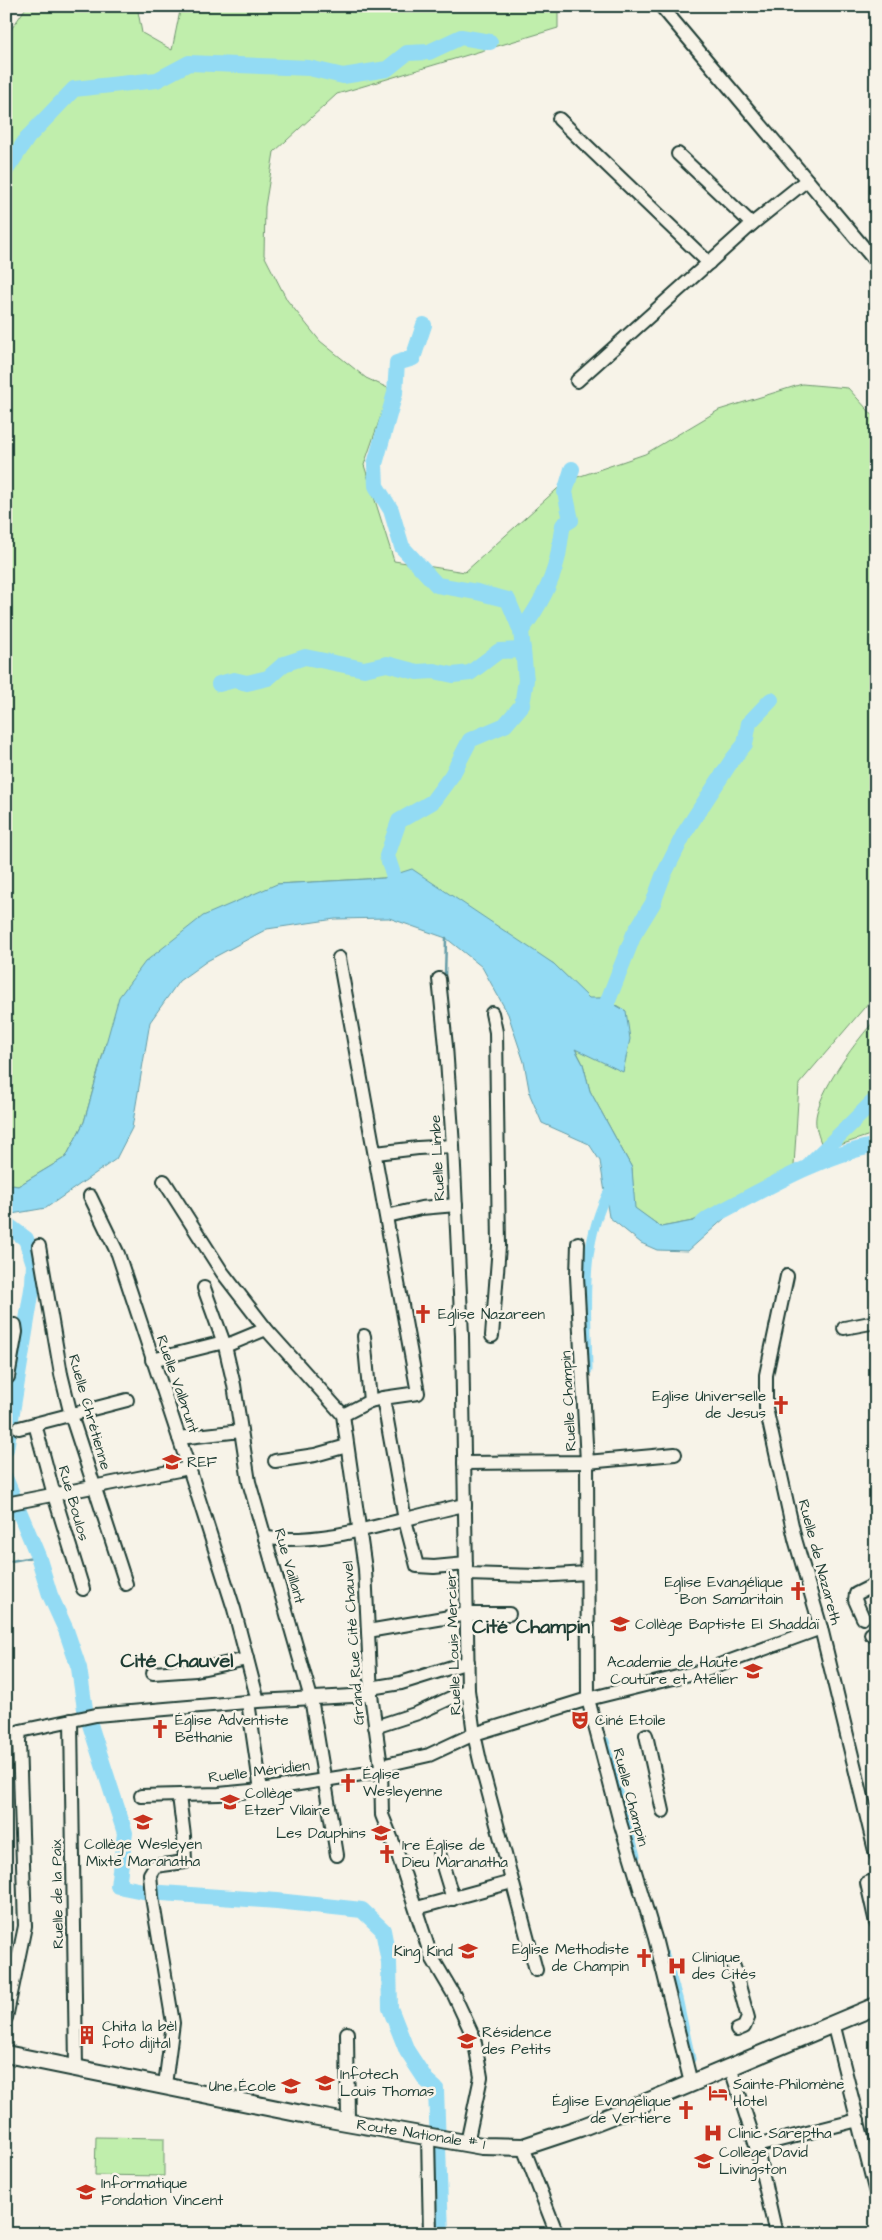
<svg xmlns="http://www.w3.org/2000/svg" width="882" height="2240" font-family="'Architects Daughter',sans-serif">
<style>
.green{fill:#c0eeac;stroke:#709670}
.water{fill:#93dbf4;stroke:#659ca7}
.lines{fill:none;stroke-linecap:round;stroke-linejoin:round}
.stream{stroke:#659ca7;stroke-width:2.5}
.canal{stroke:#93dbf4;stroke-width:9}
.river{stroke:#93dbf4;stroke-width:16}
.minor-casing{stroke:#1f3d34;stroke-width:16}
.major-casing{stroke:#1f3d34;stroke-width:20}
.minor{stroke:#f7f3e8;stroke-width:12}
.major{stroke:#f7f3e8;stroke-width:16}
.labels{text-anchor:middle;stroke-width:5;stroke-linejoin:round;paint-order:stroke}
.street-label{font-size:15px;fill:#1f3d34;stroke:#f7f3e8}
.poi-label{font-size:15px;fill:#1f3d34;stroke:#f7f3e8;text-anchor:start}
.district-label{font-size:20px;font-weight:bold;fill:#1f3d34;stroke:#f7f3e8}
</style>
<rect width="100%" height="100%" fill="#f7f3e8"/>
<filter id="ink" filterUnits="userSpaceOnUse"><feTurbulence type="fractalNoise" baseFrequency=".02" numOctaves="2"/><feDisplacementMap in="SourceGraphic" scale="10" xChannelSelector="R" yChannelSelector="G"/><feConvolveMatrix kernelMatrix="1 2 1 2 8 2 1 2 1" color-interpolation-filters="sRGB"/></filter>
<g filter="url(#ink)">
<g class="green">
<polygon points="27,6 137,6 142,33 172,50 181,6 558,6 558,28 337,94 274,152 265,207 264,255 287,300 320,341 366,378 390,389 364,465 394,561 465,572 566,481 645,454 719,410 802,384 848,388 876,419 876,994 799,1084 794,1166 782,1179 693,1221 661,1227 634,1208 632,1168 590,1091 583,1064 575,1048 626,1011 603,998 589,999 554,964 384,878 277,884 106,1043 84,1122 66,1157 18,1186 6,1184 6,37"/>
<path d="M876,1019V1133L831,1148L821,1143C817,1132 814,1123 817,1112C824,1084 856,1041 876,1019Z"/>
<polygon points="96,2137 164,2138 164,2176 95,2175"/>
</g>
<polygon class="water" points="412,869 554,964 589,998 603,998 626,1011 630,1039 623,1072 575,1049 583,1064 590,1091 632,1168 635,1208 661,1227 693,1221 720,1208 726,1217 688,1251 657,1250 641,1243 609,1217 600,1161 589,1144 542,1123 530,1095 524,1062 508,1014 482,967 446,938 389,918 335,919 267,929 207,961 179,981 150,1022 132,1128 116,1159 46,1208 6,1215 6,1184 18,1186 66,1157 84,1122 119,997 145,962 203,916 277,884 384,878"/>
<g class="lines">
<g class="stream">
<polyline points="445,978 446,938"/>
<polyline points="6,1562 38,1556"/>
</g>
<g class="canal">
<path d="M588,1370C587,1308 579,1243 611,1187"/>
<polyline points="605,1741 636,1856"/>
<polyline points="665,1955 678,1998 691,2059"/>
</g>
<g class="river">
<polyline points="6,170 28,137 74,89 157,80 189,63 309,68 343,76 387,69 407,53 429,52 461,37 490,42"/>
<path d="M521,631C536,611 551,585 557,560C560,549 560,537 563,525L571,520L565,492L572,469"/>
<polyline points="219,684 234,680 247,683 268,678 284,664 305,657 364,669 387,664 417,672 434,671 453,675 470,673 499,651 523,650"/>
<polyline points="396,894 393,874 387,856 399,821 432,802 452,775 470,740 505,725 522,705 526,680 521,631 508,600 477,592 437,585 402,547 391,510 376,486 375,464 395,393 397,363 413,358 424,325"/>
<polyline points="600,1021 634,934 653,903 663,876 685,832 732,760 745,744 749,723 771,700"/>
<polyline points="811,1163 876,1099"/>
<path d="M703,1223L709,1218C763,1190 816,1157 876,1145"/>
<polyline points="6,1224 26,1239 34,1264 33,1283 6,1449"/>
<polyline points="6,1480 38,1556 50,1595 66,1630 79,1668 85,1709 125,1833 118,1886 148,1892 277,1901 362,1910 383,1930 389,1962 390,2008 407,2051 426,2080 436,2089 441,2234"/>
</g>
<g class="minor-casing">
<g id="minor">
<polyline points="661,6 876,262"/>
<polyline points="559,119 709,263"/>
<polyline points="678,154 752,224 807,180"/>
<polyline points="577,381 752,224"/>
<polyline points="339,958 418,1393 383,1398 405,1520 417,1566 434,1567 466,1564"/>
<polyline points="439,979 446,1046 453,1146 462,1336 468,1690 474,1734 480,1761 536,1970"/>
<polyline points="376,1153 418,1148 453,1146"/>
<polyline points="164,1181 222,1272 266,1329 343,1415 365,1569 371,1695 381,1766 382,1815 398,1855 431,1956 454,1995 474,2038 481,2077 467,2143"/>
<polyline points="90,1196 118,1254 189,1468 234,1609 258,1701"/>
<polyline points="387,1216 421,1208 456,1205"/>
<polyline points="578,1243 577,1276 587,1462 588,1699 620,1822 655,1938 691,2083"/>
<polyline points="39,1246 61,1374 71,1415 126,1584"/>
<polyline points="787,1276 766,1375 766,1408 795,1539 821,1628 876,1855"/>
<polyline points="204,1288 225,1346 234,1385 249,1482 311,1698 337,1855"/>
<polyline points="6,1325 15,1325 16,1332 8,1377"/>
<polyline points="844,1328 876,1322"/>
<polyline points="364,1336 370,1401 383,1398"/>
<polyline points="492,1336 499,1246 496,1032 492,1013"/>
<polyline points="225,1346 266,1329"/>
<polyline points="152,1360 224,1342"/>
<polyline points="343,1415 370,1401"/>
<polyline points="35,1424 54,1495 83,1589"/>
<polyline points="19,1428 127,1400"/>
<polyline points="179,1438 241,1431"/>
<polyline points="275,1461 315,1455 347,1446"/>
<polyline points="464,1463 587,1462 675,1454"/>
<polyline points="6,1504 189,1468"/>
<path d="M265,1538C335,1545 398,1518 465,1505"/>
<polyline points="467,1574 538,1576 587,1573"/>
<polyline points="863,1618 855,1600 856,1594 876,1584"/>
<polyline points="368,1631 467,1614 509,1614"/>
<polyline points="871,1634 876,1632"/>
<polyline points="153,1673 196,1670 247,1659"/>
<polyline points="370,1688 401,1683 468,1662"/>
<polyline points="248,1702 261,1790"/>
<polyline points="71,1720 76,2067"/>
<polyline points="375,1727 418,1713 468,1690"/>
<polyline points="646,1735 663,1811"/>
<polyline points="381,1766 429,1755 474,1734 588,1699 706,1670 821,1628"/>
<polyline points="141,1796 219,1794 261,1790 381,1771"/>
<polyline points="439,1853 453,1899"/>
<polyline points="876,1880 867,1883 876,1923"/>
<polyline points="417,1908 512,1882"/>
<polyline points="734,1967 748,2018 744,2027 737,2030"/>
<polyline points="6,2018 25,1926 19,1741 20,1731 96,1715 258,1701 371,1695"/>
<polyline points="833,2023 876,2193"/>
<polyline points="347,2033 348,2122"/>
<polyline points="730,2066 756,2146 776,2234"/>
<polyline points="165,2085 173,2023 152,1897 150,1874 155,1866 185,1862 184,1836 179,1796"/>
<polyline points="428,2137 430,2234"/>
<polyline points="756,2146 858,2120"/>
<polyline points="523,2147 557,2234"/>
</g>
</g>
<g class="major-casing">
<polyline id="major" points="6,2054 307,2115 482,2146 523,2147 580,2128 647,2102 876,2006"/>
</g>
<use href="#minor" class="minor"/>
<use href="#major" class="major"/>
</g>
</g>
<defs>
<g id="church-bare" transform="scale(1.5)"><path d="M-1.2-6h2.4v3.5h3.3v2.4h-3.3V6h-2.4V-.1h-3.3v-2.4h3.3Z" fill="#c8321e" stroke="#f7f3e8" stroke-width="2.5" paint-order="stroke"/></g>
<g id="university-bare" transform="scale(1.5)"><path d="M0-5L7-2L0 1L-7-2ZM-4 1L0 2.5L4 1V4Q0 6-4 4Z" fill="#c8321e" stroke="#f7f3e8" stroke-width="2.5" paint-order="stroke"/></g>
<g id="school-bare" transform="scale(1.5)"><path d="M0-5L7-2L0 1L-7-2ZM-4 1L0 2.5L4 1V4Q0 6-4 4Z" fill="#c8321e" stroke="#f7f3e8" stroke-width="2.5" paint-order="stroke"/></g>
<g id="theatre-bare" transform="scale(1.5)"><path d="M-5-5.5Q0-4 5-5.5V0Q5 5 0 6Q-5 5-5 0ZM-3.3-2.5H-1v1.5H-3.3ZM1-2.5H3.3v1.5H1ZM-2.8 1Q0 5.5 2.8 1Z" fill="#c8321e" stroke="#f7f3e8" stroke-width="2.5" paint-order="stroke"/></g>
<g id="hospital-bare" transform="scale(1.5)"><path d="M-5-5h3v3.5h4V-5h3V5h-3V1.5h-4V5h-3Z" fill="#c8321e" stroke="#f7f3e8" stroke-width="2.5" paint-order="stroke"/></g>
<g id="building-bare" transform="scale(1.5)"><path d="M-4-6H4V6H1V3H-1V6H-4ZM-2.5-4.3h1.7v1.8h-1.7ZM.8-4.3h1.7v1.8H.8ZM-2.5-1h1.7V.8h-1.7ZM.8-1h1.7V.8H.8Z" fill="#c8321e" stroke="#f7f3e8" stroke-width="2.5" paint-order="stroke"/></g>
<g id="hotel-bare" transform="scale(1.5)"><path d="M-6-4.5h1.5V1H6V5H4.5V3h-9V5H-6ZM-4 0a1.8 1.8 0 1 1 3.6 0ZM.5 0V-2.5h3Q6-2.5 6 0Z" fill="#c8321e" stroke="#f7f3e8" stroke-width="2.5" paint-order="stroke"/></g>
</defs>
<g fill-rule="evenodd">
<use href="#church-bare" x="423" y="1314"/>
<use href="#church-bare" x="781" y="1405"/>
<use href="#university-bare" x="172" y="1462"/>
<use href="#church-bare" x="798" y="1591"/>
<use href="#school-bare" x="620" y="1624"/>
<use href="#university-bare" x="753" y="1671"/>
<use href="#theatre-bare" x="580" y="1720"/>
<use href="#church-bare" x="160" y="1729"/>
<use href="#church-bare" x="348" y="1783"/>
<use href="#school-bare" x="230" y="1802"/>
<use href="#school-bare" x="143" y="1822"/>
<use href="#school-bare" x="381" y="1833"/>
<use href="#church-bare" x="387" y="1854"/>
<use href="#school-bare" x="468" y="1951"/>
<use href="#church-bare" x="644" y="1958"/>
<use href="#hospital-bare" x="677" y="1966"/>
<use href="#building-bare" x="87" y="2035"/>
<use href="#school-bare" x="467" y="2041"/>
<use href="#university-bare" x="325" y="2083"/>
<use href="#school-bare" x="291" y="2086"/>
<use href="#hotel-bare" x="718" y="2093"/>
<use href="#church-bare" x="686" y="2110"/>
<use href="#hospital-bare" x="713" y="2133"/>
<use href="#school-bare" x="704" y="2161"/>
<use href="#school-bare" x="86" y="2192"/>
</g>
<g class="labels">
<g class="street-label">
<text transform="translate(437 1158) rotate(-93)" y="5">Ruelle Limbe</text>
<text transform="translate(178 1384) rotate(71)" y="5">Ruelle Valbrunt</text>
<text transform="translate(568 1401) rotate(-93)" y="5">Ruelle Champin</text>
<text transform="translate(90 1412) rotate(74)" y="5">Ruelle Chrétienne</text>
<text transform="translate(74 1503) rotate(74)" y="5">Rue Boulos</text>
<text transform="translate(820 1562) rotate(75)" y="5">Ruelle de Nazareth</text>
<text transform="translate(290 1566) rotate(74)" y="5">Rue Vaillant</text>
<text transform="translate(353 1643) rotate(-94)" y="5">Grand Rue Cité Chauvel</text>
<text transform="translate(453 1643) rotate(-92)" y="5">Ruelle Louis Mercier</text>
<text transform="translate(259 1771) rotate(-7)" y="5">Ruelle Méridien</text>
<text transform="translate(631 1797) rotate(75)" y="5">Ruelle Champin</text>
<text transform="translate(57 1894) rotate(-91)" y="5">Ruelle de la Paix</text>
<text transform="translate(421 2134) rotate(9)" y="5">Route Nationale # 1</text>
</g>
<g class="poi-label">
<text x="438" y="1319">Eglise Nazareen</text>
<text x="766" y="1401" text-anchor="end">Eglise Universelle<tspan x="766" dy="17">de Jesus</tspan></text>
<text x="187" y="1467">REF</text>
<text x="783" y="1587" text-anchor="end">Eglise Evangélique<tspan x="783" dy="17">Bon Samaritain</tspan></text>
<text x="635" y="1629">Collège Baptiste El Shaddaï</text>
<text x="738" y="1667" text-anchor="end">Academie de Haute<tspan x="738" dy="17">Couture et Atelier</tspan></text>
<text x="175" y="1725">Église Adventiste<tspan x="175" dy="17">Bethanie</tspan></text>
<text x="595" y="1725">Ciné Etoile</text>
<text x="363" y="1779">Église<tspan x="363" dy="17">Wesleyenne</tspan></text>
<text x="245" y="1798">Collège<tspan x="245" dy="17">Etzer Vilaire</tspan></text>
<text x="366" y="1838" text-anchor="end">Les Dauphins</text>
<text x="143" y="1849" text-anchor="middle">Collège Wesleyen<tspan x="143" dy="17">Mixte Maranatha</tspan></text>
<text x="402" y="1850">1re Église de<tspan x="402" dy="17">Dieu Maranatha</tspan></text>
<text x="629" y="1954" text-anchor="end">Eglise Methodiste<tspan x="629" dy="17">de Champin</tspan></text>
<text x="453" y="1956" text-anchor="end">King Kind</text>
<text x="692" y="1962">Clinique<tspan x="692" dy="17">des Cités</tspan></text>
<text x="102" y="2031">Chita la bèl<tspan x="102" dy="17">foto dijital</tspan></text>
<text x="482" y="2037">Résidence<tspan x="482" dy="17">des Petits</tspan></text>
<text x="340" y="2079">Infotech<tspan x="340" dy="17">Louis Thomas</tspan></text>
<text x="733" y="2089">Sainte-Philomène<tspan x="733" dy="17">Hotel</tspan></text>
<text x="276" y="2091" text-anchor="end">Une École</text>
<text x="671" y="2106" text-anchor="end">Église Evangelique<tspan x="671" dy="17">de Vertiere</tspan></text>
<text x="728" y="2138">Clinic Sareptha</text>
<text x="719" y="2157">College David<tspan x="719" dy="17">Livingston</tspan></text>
<text x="101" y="2188">Informatique<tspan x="101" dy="17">Fondation Vincent</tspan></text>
</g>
<g class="district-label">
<text x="531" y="1633">Cité Champin</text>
<text x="177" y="1667">Cité Chauvel</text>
</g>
</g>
<rect width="882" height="2240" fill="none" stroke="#f7f3e8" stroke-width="25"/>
<rect x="12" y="12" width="857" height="2215" fill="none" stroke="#1f3d34" stroke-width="2" filter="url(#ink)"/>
</svg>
